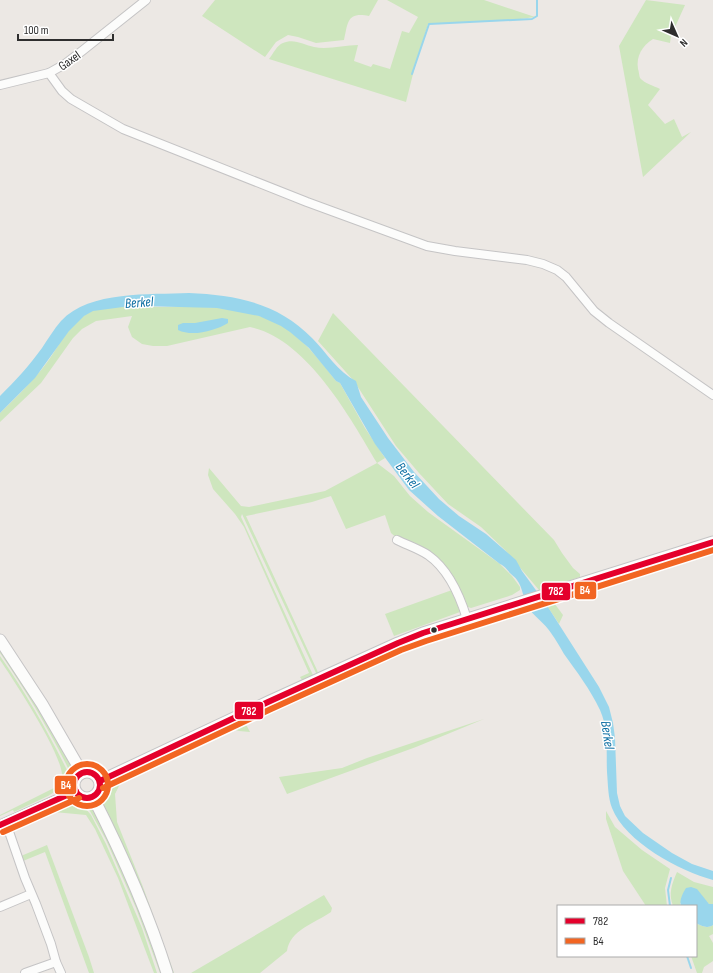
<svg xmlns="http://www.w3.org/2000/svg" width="713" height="973" font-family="'Sofia Sans Condensed',sans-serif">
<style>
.green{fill:#cee6be}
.water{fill:#99d6ec}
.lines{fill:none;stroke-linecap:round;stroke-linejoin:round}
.stream{stroke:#99d6ec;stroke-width:2}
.minor-casing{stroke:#c5c4c5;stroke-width:10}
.tertiary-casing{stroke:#c5c4c5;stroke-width:11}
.secondary-casing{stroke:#c5c4c5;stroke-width:13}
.minor{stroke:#fcfcfb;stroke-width:8}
.tertiary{stroke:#fcfcfb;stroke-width:9}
.secondary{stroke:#fcfcfb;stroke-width:11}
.bus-1-casing{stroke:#fff;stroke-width:9}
.bus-2-casing{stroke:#fff;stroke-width:9}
.bus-1{stroke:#e4002b;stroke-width:6}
.bus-2{stroke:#f26522;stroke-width:6}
.bus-dot{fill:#2e2e2e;stroke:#fff;stroke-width:1.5}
.labels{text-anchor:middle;stroke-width:3;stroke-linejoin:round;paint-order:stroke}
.street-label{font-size:13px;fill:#2e2e2e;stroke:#fff}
.water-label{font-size:14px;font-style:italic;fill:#0d6fa3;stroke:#fff}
.line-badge{stroke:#fff;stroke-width:1.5}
.badge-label{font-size:11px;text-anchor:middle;font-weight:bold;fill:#fff}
</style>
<rect width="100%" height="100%" fill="#ece8e4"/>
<g class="green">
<path d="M215,0H378L369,16C347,12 348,22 344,40L316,43L298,37L288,35L276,42L265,57L202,16Z"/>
<path d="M387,0H484L535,17L513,20L428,24L414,70L406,102L269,59C273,54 277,45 283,43C294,38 304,45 314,47C328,50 344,45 358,45L354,61L371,67L373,64L390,69L402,31L409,33L418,17Z"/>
<path d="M646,0L685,5L671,36L670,43L653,39C642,46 636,56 638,69C639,71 639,76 640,78C644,83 654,86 660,89L648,105L665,124L674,119L682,137L691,132L643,177L619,46Z"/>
<path d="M141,306C161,308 182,306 202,307C232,308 265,313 290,331C308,345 322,363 336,381L340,383L365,428L385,458L377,463L394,476L410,496L428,512L500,564L512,576L520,587V590L512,595L471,608L465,606L443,566L399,540L391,533L385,515L346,529L331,496L312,502L246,516L317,670L318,673H316L242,514L241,517L312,673L313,675L302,680L300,677L309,673L244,527L235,514L213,489L208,475L209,468L241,506L249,507L325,491L377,463C350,417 306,338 250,327L167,346H153L142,344L132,337L128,327L132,316L96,321L82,329L73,338L41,383L0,422V413C15,399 29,384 42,369C58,350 68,322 92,311C105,306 127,307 141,306Z"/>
<polygon points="333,313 554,540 562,553 573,568 580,574 580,577 539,590 505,550 481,527 448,504 419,473 396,446 354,381 318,341"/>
<polygon points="452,590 460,612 394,636 385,614"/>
<polygon points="549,596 563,615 559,624 542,598"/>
<path d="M0,645L18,671L73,769L69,770C49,729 26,691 0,653Z"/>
<path d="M0,656C26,693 48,732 68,772V779L65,785L48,796L14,812L13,810L0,816V815L54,788C58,784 61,781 62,776C63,755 13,679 0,660Z"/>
<polygon points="484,719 416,747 287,794 279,777 342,768 367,758"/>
<path d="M237,720C245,721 247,726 250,732L239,731L226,727L135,770L121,782L115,794L117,822L143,887L174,973H171L110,823C105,808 96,796 108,783Z"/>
<polygon points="75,797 90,802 99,816 114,844 164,973 160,973 136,908 106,840 90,811 86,806 72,798"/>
<polygon points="72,801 85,808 91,815 106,844 142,928 157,973 154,973 118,878 95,829 86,815 54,812 58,807"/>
<polygon points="606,811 615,827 642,850 670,869 665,888 667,906 646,906 623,871 606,819"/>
<polygon points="47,845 89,957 94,973 89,973 45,852 23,861 21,856"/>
<path d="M677,872L694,882L713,887V904H709L704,900L680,903L681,906H673C668,893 672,884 677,872Z"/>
<path d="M324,895L332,908L331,912C315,923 290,930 287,951L260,973H191Z"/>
<path d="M696,923C702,926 707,929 713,925V934L709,936L713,943V961L704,967L702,973H697L691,956H696Z"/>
</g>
<g class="water">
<path d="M189,293C236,295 278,303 312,338C326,352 338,372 356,381L361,397L388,438L414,472L439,499L459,516L486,534L516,560L522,571L546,604L599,687L609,707L613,723L615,738L617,793L620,806L625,816L643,833L672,853L692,864L713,871V880C680,871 625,842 612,808C608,798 608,784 607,772C606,751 609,730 600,710C590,689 577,672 564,654C560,647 556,640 551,633C545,623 533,616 527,606C523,598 523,588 517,580C516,578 513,576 511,574C507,570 505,566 500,564L438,516L409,490L375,444L340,383L336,381L309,348L290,332L281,326L259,316L217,308L141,306L123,307L93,311L84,316L69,331L35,378L0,413V396C15,381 29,366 42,348C48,339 54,329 61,321C90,290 150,295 189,293Z"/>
<path d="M222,318L228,319V323C215,331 192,337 178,330V325L183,323H195Z"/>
<path d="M691,887L697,889L709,904H713V925C707,929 702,926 696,923V906H681C679,900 683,893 686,888Z"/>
</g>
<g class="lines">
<g class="stream">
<polyline points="412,74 429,24 532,19 537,16 537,0"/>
<polyline points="670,906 668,890 671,878"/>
<polyline points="687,956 691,968"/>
</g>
<g class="minor-casing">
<g id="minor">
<polyline points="49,73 62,91 71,99 123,129 307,202 427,246 455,251 527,260 543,264 557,270 566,277 594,311 609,323 713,395"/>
<polyline points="0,85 49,73 65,64 82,51 146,0"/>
<path d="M397,540C407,545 419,549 428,555C448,569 460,596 467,619"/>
<polyline points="6,823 25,878 36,904 51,944 56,962 61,973"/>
<polyline points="0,907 31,894"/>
<polyline points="25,973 56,962"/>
</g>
</g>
<g class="tertiary-casing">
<polyline id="tertiary" points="0,825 76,791"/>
</g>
<g class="secondary-casing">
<g id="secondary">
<polyline points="0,640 42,704 82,773"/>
<circle cx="87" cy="785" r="13"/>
<polyline points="100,781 268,702 398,643 423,633 713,542"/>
<path d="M93,797C122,854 148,912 167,973"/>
</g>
</g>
<use href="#minor" class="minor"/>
<use href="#tertiary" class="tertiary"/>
<use href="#secondary" class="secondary"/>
<g class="bus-1-casing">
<g id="bus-1">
<circle cx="87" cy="785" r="13"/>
<polyline points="100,781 268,702 398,643 423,633 713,542"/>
<polyline points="0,825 76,791"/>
</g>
</g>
<g class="bus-2-casing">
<g id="bus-2">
<circle cx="87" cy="785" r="21"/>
<polyline points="103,788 271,709 401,650 426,641 713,550"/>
<polyline points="3,832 79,798"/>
</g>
</g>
<use href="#bus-1" class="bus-1"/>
<use href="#bus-2" class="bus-2"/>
</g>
<circle class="bus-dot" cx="434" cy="630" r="3.5"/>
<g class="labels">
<g class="street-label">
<text transform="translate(69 60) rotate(-35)" y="5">Gaxel</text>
</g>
<g class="water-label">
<text transform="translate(139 302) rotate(-4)" y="5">Berkel</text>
<text transform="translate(408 475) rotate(52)" y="5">Berkel</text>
<text transform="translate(608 735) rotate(82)" y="5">Berkel</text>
</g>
</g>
<g class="line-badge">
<rect x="574" y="581" width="23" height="19" rx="4" fill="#f26522"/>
<rect x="541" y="582" width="30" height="19" rx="4" fill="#e4002b"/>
<rect x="234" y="701" width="30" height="19" rx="4" fill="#e4002b"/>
<rect x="54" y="775" width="23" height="20" rx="4" fill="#f26522"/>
</g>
<g class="badge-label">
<text x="585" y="594">B4</text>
<text x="556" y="595">782</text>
<text x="249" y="715">782</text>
<text x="66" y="789">B4</text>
</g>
<rect x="557" y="905" width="140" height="52" fill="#ffffff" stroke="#ababab"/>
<rect x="565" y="918" width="20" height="6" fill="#e4002b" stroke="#ababab"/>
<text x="593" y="925" font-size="12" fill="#2e2e2e">782</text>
<rect x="565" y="938" width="20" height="6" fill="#f26522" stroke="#ababab"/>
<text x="593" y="945" font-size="12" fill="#2e2e2e">B4</text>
<g transform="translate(677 36) rotate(135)" stroke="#ffffff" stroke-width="3" paint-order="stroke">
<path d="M0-3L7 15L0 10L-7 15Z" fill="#2e2e2e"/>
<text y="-6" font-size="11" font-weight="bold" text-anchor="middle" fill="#2e2e2e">N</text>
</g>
<path d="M18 34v6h95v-6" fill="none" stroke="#2e2e2e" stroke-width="2"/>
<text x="24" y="34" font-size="12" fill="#2e2e2e" stroke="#ffffff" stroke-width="3" paint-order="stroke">100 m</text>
</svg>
